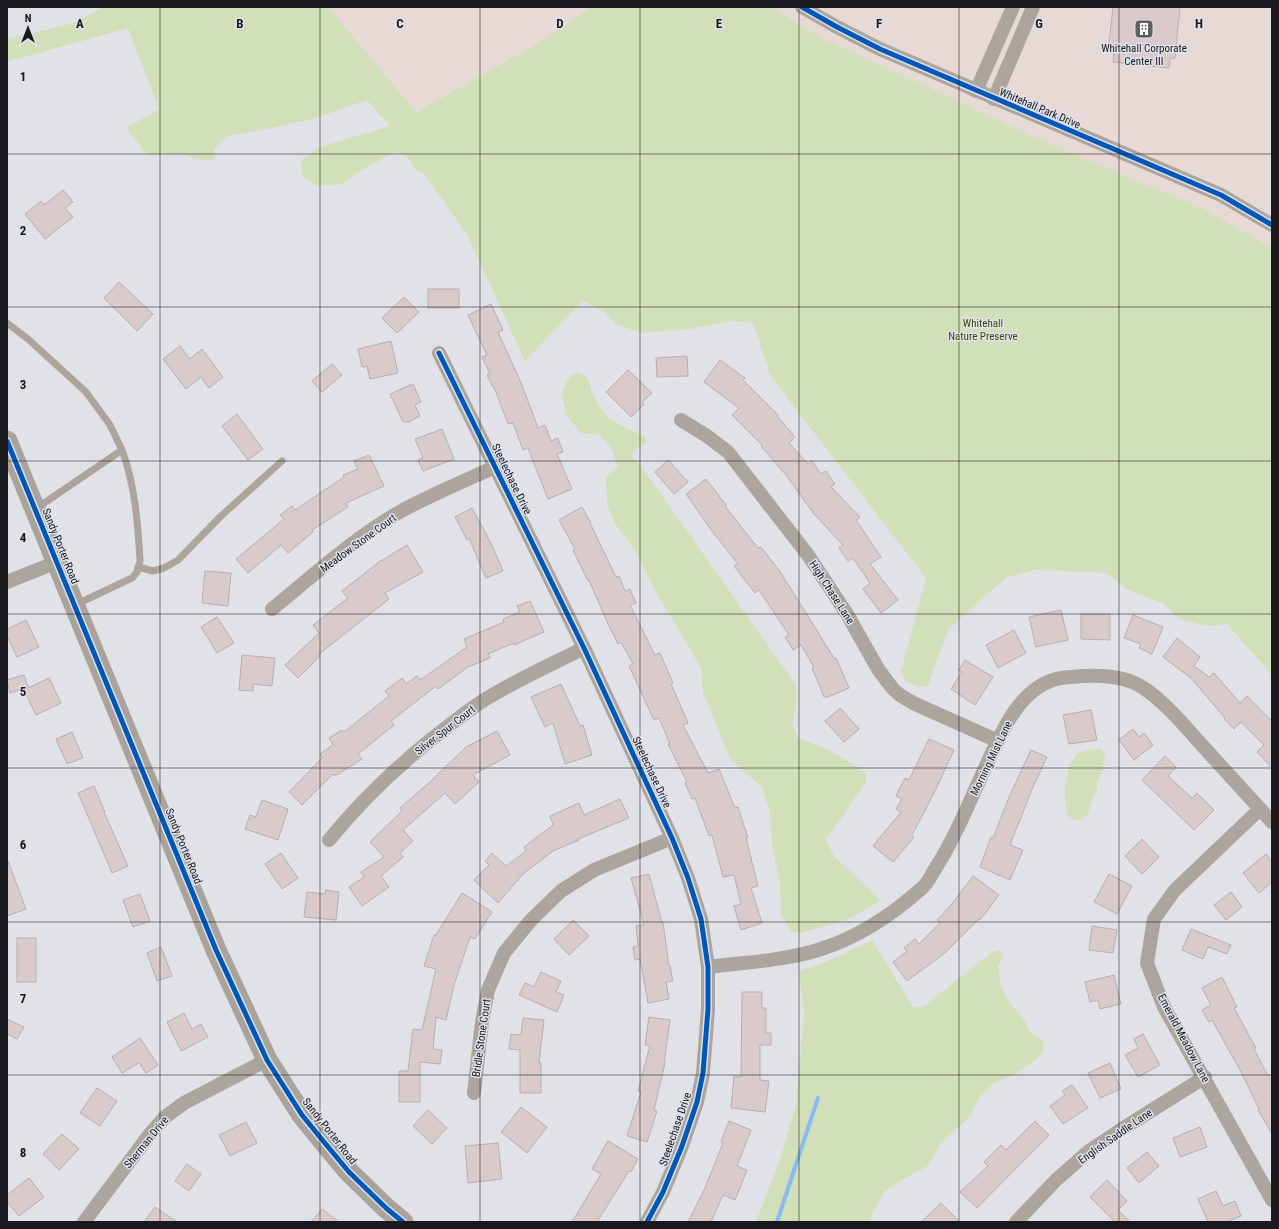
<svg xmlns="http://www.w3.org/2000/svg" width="1279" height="1229" font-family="'Roboto Condensed',sans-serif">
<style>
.commercial{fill:#e6d9d6}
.green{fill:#d2e0ba}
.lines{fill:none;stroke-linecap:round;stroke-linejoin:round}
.stream{stroke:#89bcee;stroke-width:4}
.building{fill:#dacbca;stroke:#b2b0b3}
.lane{stroke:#aba59d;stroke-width:7}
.street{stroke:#aba59d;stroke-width:14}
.secondary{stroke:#aaa39c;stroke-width:21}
.cycleway-casing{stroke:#dee1eb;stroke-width:8}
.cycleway{stroke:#0057b8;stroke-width:5}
.grid{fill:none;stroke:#18191c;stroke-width:1;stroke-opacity:0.55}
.labels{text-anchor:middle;stroke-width:3;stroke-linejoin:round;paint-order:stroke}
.poi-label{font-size:11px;fill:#18191c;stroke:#dee1eb}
.street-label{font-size:11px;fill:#18191c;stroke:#dee1eb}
.park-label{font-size:11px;fill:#3a4c07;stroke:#dee1eb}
.grid-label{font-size:13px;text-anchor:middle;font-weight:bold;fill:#18191c;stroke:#dee1eb;stroke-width:3;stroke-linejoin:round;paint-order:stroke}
</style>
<rect width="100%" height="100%" fill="#e1e2e8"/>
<g class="commercial">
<polygon points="286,7 592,7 540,42 390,126"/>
<polygon points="771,7 1272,7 1272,248 1204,209 1048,143 820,37"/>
</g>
<g class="green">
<polygon points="103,7 328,7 416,112 540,42 592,7 771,7 820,37 1048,143 1204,209 1272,248 1272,675 1227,624 1207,626 1181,620 1162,603 1128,590 1106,573 1034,570 1007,577 948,629 928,686 920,687 906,681 901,672 926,578 771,377 753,323 732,321 690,329 641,333 616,324 604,312 583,301 525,361 466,233 424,174 416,170 406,155 394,152 359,172 343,184 317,186 302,176 301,161 320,147 390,126 367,100 316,118 267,129 227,136 214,149 215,158 209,161 180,154 148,155 126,128 159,109 128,28 7,62 7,39 74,23"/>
<path d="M579,372C593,379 588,386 594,397C597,402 601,408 605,413C615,424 630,430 645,436L646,443L633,452L632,457L641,466L796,685V706L792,725L798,738C822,746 845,758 866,773V782L826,840L834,856L881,900L853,917L826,926L800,933L791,931L781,914L780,886L772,844L770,813L762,787L731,760L703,693L701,668L655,590L632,546L615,524L607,505L606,477L618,466L611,448L600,435L581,433L567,416L561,392L571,375Z"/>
<polygon points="1093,749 1101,749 1105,754 1102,771 1097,782 1097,791 1092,800 1088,814 1081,820 1073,820 1068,816 1065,803 1065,788 1069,766 1077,753"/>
<path d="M872,940L913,1007H923L992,952L1001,950L1003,956L998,967L1001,986L1010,1003L1023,1018L1032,1034L1043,1041L1044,1051L1034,1061L1014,1075L995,1082L979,1098L971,1116L941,1143L928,1166L905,1178L884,1192L871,1216V1222H756L780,1160L796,1104L804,1013L799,971C825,963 848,952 872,940Z"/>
</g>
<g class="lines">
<polyline class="stream" points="777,1222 818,1098"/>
</g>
<g class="building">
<polygon points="1113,7 1180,7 1175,58 1170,58 1169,68 1113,62 1114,52 1108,52"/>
<polygon points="63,190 73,202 65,208 73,217 45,239 25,214 41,201 44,205"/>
<polygon points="119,282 153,314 137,331 104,298"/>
<rect x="428" y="289" width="31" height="19"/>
<polygon points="404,297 419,312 397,333 382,318"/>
<polygon points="491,304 503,330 498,332 522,385 538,428 545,425 551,441 558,438 563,452 557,454 572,489 548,499 528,448 523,450 513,423 508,424 494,387 493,387 487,375 490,374 482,357 487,355 468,315"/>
<polygon points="391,341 398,373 370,379 367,366 362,367 358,349"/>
<polygon points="180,346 190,359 202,349 223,377 209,388 201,377 186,389 163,359"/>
<polygon points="687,356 688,376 657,377 656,358"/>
<polygon points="720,360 745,378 743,380 778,415 777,416 795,437 789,443 808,464 812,461 821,474 826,471 835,484 831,487 860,517 856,520 881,557 870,564 898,600 881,613 863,589 870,583 853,558 848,561 839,548 843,545 814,514 786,475 761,446 762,445 732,415 739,408 704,382"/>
<polygon points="332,364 342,375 322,392 312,381"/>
<polygon points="628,370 652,393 642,402 644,404 631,417 606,392"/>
<polygon points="413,384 421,402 415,405 420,416 408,422 403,422 390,394"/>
<polygon points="237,414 263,449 248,460 222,426"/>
<polygon points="442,429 454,459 423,471 418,460 423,458 415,439"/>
<polygon points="369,455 384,486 346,503 348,507 312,530 313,532 288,553 281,545 248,573 236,559 284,519 280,515 292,506 295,510 344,477 343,475 358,469 354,461"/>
<polygon points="668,460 688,482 674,494 655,472"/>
<polygon points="706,479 726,505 725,506 758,548 761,547 781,573 834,658 836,658 849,688 828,697 824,697 812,668 814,667 801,645 793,650 785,637 789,635 759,590 755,593 734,566 738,564 712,531 686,494"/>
<polygon points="582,507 591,523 590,523 616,577 619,576 625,591 630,589 636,603 630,605 655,655 660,653 673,683 671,684 688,723 683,725 708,773 719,769 735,808 738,807 748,838 746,838 758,886 751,888 762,923 741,930 734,906 741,904 734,875 723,877 712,835 709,836 695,798 692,799 685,783 687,782 668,744 670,744 659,718 654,720 629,666 633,664 621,642 618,644 608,624 589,580 588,581 573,550 575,549 559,520"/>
<polygon points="472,508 491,543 503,571 486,578 469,538 467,540 455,517"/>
<polygon points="407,545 423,572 385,593 389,599 318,655 319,657 298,678 285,665 319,633 313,625 348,598 342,591 379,562"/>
<polygon points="205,571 231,573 228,606 202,603"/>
<polygon points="530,601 544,632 514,645 514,643 488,654 490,658 468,667 438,689 436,686 391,721 394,725 358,754 362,759 335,776 333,774 302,805 289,792 322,758 320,754 333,745 329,738 342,730 344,732 389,696 385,691 402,678 406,684 417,676 420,680 467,647 464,639 504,622 503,619 520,612 517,606"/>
<polygon points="1061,610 1068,640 1036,647 1029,617"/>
<polygon points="1081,614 1110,614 1110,640 1081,639"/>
<polygon points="1133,615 1163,627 1152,654 1139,648 1141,644 1124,638"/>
<polygon points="217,617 234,643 217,653 201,627"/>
<polygon points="26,620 39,647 17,657 7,636 7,629"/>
<polygon points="1014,630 1026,653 998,668 986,645"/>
<polygon points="1177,638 1200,657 1194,666 1209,677 1214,673 1240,703 1247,696 1272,721 1272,768 1257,752 1264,745 1241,722 1234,729 1224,719 1225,718 1191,678 1163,657"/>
<polygon points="242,655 275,658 272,686 253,684 253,691 239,690"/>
<polygon points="965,660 993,677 975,705 951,689 962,672 959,670"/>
<polygon points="24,675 28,687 10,693 7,680"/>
<polygon points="49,678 61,703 36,715 24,690"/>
<polygon points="561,684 580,726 583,725 592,755 565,764 553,723 545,727 531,697"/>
<polygon points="840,708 859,729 844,742 825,721"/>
<polygon points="1091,710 1097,740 1069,744 1063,715"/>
<polygon points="1133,729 1139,737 1144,733 1153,745 1134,760 1119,740"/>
<polygon points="497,731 510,755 473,775 479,782 455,804 445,793 403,830 413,841 400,853 403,857 381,876 389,887 362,906 349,887 364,877 361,872 384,857 370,842 402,811 400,808 432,780 466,747"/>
<polygon points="72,732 83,758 67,764 56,739"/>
<polygon points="929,739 954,750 934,793 912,835 914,837 893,862 873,846 901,812 896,809 902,799 896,796 905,778 909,780"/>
<polygon points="1031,750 1047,757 1033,787 1010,845 1023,850 1010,880 980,867 991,837 993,838 1009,797"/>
<polygon points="1165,756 1176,767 1168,776 1192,798 1197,793 1214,810 1194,830 1142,780"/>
<polygon points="94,786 105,812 104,812 128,866 112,873 78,793"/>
<polygon points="620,799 629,818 578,839 579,840 553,851 523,874 498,903 474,880 489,865 485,861 492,853 506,866 526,851 524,847 553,825 550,816 579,803 584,815"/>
<polygon points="262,800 288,809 278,840 245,829 250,815 256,817"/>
<polygon points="1142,839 1159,857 1142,874 1125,856"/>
<polygon points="281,853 298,878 282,889 265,864"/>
<polygon points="1266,854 1272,862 1272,882 1259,893 1243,873"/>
<polygon points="8,861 26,909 7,916 7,862"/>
<polygon points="649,874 662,923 663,922 669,966 670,966 673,981 666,982 669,999 648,1003 640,959 635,960 633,947 638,946 636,926 644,925 631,878"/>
<polygon points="1109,874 1132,886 1117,914 1094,902"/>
<polygon points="973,876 999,895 980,920 979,919 945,953 907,981 893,962 907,951 904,948 915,939 919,944 940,923 937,920 952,904"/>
<polygon points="326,890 339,892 336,920 304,917 307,892 325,894"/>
<polygon points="1231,892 1242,907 1226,920 1214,905"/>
<polygon points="462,893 492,912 475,939 470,937 454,985 446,1020 436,1017 433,1049 442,1050 440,1064 420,1062 420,1102 399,1102 399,1071 408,1071 413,1029 422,1030 436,969 424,966 434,935 436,935"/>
<polygon points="140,894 150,921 133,927 123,900"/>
<polygon points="573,920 589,936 569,955 554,939"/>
<polygon points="1092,926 1117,930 1113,953 1089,950"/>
<polygon points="1191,929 1231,945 1227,954 1208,947 1203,959 1182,950"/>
<rect x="17" y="938" width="19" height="44"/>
<polygon points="161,947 172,976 157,981 147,953"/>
<polygon points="541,972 561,981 556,992 564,995 557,1012 519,995 525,983 534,987"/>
<polygon points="1114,975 1121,1004 1100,1009 1098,1000 1090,1002 1085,982"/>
<polygon points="1222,977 1237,1007 1234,1008 1256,1048 1254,1049 1268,1076 1272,1074 1272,1134 1258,1110 1259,1109 1240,1070 1212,1020 1209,1022 1202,1010 1211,1005 1202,988"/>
<polygon points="742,992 762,992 762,1008 766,1008 766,1033 771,1033 771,1045 760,1045 760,1080 769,1081 765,1112 731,1108 734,1076 741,1077"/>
<polygon points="184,1013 192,1029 201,1024 208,1037 181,1051 167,1022"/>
<polygon points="649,1017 670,1020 664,1063 665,1063 654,1110 657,1111 647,1142 627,1136 641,1092 638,1091 650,1046 645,1045"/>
<polygon points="523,1018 544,1020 539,1063 541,1063 541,1093 520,1093 520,1050 509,1049 511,1034 521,1035"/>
<polygon points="7,1019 24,1027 17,1039 7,1034"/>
<polygon points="1143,1034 1160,1065 1138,1077 1125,1055 1138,1048 1134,1039"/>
<polygon points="140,1038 158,1065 146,1073 139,1063 122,1073 112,1057"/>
<polygon points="1110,1063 1121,1089 1100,1098 1088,1073"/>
<polygon points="1072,1085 1088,1108 1063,1124 1050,1106 1065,1095 1062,1091"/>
<polygon points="97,1088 117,1101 100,1126 80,1113"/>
<polygon points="521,1107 547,1127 527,1153 501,1132"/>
<polygon points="428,1110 447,1128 432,1144 413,1126"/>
<polygon points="729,1121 751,1130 737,1166 747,1170 735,1200 723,1195 711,1222 688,1222 705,1188 723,1143 721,1142"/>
<polygon points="1035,1121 1049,1135 977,1208 960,1192 988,1166 984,1162 1001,1145 1006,1150"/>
<polygon points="246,1122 257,1143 230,1156 219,1135"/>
<polygon points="1200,1127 1207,1147 1180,1157 1173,1138"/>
<polygon points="62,1134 79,1149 59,1170 43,1154"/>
<polygon points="608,1141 638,1159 631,1172 629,1171 597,1222 572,1222 601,1174 592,1169"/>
<polygon points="498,1143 502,1179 468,1183 465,1146"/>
<polygon points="1147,1152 1159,1166 1139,1183 1127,1168"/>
<polygon points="187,1164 201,1174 189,1191 175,1181"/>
<polygon points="29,1178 44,1197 19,1216 7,1202 7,1195"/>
<polygon points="1107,1180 1127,1201 1118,1210 1130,1222 1115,1222 1090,1197"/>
<polygon points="1216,1191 1223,1206 1235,1201 1241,1216 1226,1222 1208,1222 1198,1199"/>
<polygon points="941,1203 960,1222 921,1222"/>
<polygon points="155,1207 177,1222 144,1222"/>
<polygon points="322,1209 339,1222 311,1222"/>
</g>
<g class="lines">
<g class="lane">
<polyline points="7,323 28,339 86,392 110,425 122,450 37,508"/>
<polyline points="138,567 153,571 164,568 178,560 221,516 282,461"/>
<path d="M77,604L132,578L137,572L140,561C138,524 135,485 122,450"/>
</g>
<g class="street">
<polyline points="802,7 837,27 880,49 1221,195 1272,225"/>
<polyline points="976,91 1013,7"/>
<polyline points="994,99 1033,7"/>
<polyline points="439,353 584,648 672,838 688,878 701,919 708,967 708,1009 703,1073 697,1102 682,1146 663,1192 647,1222"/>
<polyline points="681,420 707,436 728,452 808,555 847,614 878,669 893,689 900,695 913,703 998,741"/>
<polyline points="7,582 57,562"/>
<path d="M272,609C314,575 355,537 403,510C433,494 464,481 495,467"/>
<polyline points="1260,809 1175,890 1154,919 1147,963 1164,1007 1272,1200"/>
<path d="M329,840C360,802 394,769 433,738C451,724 469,709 489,697C519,679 552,664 584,648"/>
<path d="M708,967C745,962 785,961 821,949C859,937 893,914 922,888C928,883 931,875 935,869C955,838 969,803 984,770C1000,736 1017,690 1056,679C1064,677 1074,677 1083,676C1102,675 1125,676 1142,687C1164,701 1183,724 1200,743C1224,769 1248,796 1272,822"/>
<polyline points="474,1093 482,1022 488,990 504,953 531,920 561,891 594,870 672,838"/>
<polyline points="84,1222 150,1134 165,1117 184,1103 267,1060"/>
<polyline points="1016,1222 1056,1180 1089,1151 1122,1129 1205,1077"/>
</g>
<polyline class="secondary" points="7,441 216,950 267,1060 302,1115 324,1142 349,1172 386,1208 403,1222"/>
<g class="cycleway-casing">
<g id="cycleway">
<polyline points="802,7 837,27 880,49 1221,195 1272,225"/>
<polyline points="439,353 584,648 672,838 688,878 701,919 708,967 708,1009 703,1073 697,1102 682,1146 663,1192 647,1222"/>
<polyline points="7,441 216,950 267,1060 302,1115 324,1142 349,1172 386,1208 403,1222"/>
</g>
</g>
<use href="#cycleway" class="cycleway"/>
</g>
<path class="grid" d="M160,7V1222M320,7V1222M480,7V1222M640,7V1222M799,7V1222M959,7V1222M1119,7V1222M7,154H1272M7,307H1272M7,461H1272M7,614H1272M7,768H1272M7,922H1272M7,1075H1272"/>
<defs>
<g id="building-square" transform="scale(1)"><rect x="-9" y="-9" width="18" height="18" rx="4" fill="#5e5f63" stroke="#dee1eb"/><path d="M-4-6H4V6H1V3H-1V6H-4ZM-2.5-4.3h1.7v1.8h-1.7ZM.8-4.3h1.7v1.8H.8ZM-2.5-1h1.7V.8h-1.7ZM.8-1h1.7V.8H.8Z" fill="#fff"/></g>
</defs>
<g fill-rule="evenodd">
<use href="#building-square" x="1144" y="29"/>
</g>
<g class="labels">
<g class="poi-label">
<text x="1144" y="52">Whitehall Corporate<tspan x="1144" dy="13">Center III</tspan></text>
</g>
<g class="street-label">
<text transform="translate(1040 108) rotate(23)" y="4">Whitehall Park Drive</text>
<text transform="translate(512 479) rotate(64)" y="4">Steelechase Drive</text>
<text transform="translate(358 543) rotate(-36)" y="4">Meadow Stone Court</text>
<text transform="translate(61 546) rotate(68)" y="4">Sandy Porter Road</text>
<text transform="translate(832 592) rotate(57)" y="4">High Chase Lane</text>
<text transform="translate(445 730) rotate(-38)" y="4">Silver Spur Court</text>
<text transform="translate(991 758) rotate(-64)" y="4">Morning Mist Lane</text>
<text transform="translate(652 772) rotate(65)" y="4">Steelechase Drive</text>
<text transform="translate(184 846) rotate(68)" y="4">Sandy Porter Road</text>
<text transform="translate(481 1038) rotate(-82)" y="4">Bridle Stone Court</text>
<text transform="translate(1184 1038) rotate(62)" y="4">Emerald Meadow Lane</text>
<text transform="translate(675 1129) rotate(-71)" y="4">Steelechase Drive</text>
<text transform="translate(330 1131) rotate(52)" y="4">Sandy Porter Road</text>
<text transform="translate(1115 1136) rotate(-35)" y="4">English Saddle Lane</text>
<text transform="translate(146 1142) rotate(-51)" y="4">Sherman Drive</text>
</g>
<g class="park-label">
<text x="983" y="327">Whitehall<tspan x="983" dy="13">Nature Preserve</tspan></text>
</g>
</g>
<g class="grid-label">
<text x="80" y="28">A</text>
<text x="240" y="28">B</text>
<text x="400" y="28">C</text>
<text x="560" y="28">D</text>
<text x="719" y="28">E</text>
<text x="879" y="28">F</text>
<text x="1039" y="28">G</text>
<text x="1199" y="28">H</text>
<text x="23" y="81">1</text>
<text x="23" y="235">2</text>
<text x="23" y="389">3</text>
<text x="23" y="542">4</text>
<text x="23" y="696">5</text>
<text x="23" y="849">6</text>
<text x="23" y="1003">7</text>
<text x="23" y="1157">8</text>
</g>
<rect width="1279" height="1229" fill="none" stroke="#18191c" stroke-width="16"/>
<g transform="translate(28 28)" stroke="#dee1eb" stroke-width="3" paint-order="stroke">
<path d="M0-3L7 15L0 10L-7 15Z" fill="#18191c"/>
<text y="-6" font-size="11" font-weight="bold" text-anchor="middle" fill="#18191c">N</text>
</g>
</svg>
